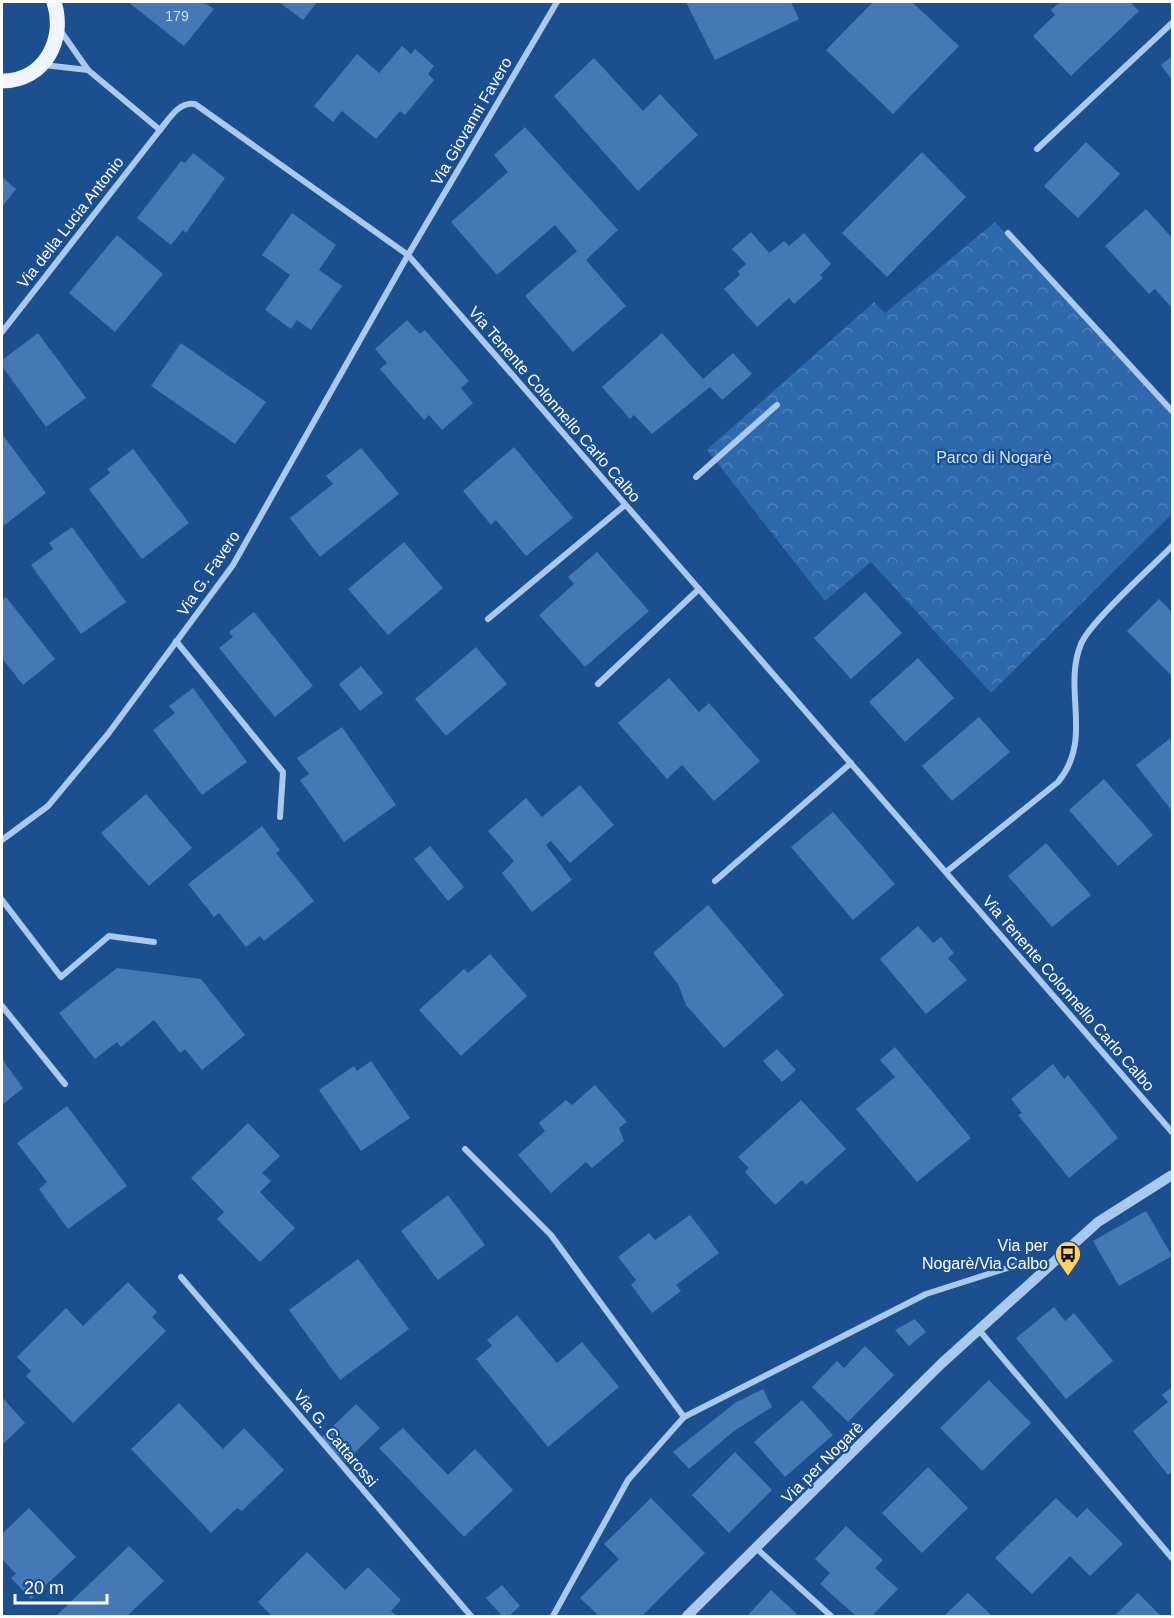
<svg xmlns="http://www.w3.org/2000/svg" width="1174" height="1618" font-family="Arial,sans-serif">
<style>
.forest{fill:url(#forest-crowns)}
.building{fill:#4478b7}
.lines{fill:none;stroke-linecap:round;stroke-linejoin:round}
.minor{stroke:#a9c9ee;stroke-width:6}
.tertiary{stroke:#a9c9ee;stroke-width:10}
.primary{stroke:#f0f6ff;stroke-width:15}
.labels{text-anchor:middle;stroke-width:4.5;stroke-linejoin:round;paint-order:stroke}
.number-label{font-size:14px;fill:#d0dded}
.street-label{font-size:16px;fill:#fff;stroke:#1b4f8f}
.park-label{font-size:16px;fill:#cfe3fa;stroke:#1b4f8f}
.poi-label{font-size:16px;fill:#fff;stroke:#1b4f8f;text-anchor:end}
</style>
<defs>
<pattern id="forest-crowns" width="20" height="18" patternUnits="userSpaceOnUse" patternTransform="scale(1.5)"><rect width="20" height="18" fill="#2e69ad"/><path d="M2 6a3 3 0 1 1 6 0M12 15a3 3 0 1 1 6 0" fill="none" stroke="#4d80b9"/></pattern>
</defs>
<rect width="100%" height="100%" fill="#1b4f8f"/>
<polygon class="forest" points="995,222 1172,409 1172,514 991,693 871,562 825,601 707,450 703,453 874,302 885,313"/>
<g class="building">
<polygon points="128,2 204,2 214,9 184,46"/>
<polygon points="279,2 317,2 303,20"/>
<polygon points="686,2 791,2 799,19 715,60"/>
<polygon points="873,2 912,2 959,46 893,114 826,50"/>
<polygon points="1060,2 1130,2 1139,11 1071,76 1033,36 1055,15 1051,10"/>
<polygon points="402,46 411,54 415,49 434,66 428,74 434,80 405,115 400,111 376,139 342,111 333,122 314,106 357,54 379,73"/>
<polygon points="1172,56 1172,80 1161,65"/>
<polygon points="594,58 643,111 660,94 698,135 638,191 554,96"/>
<polygon points="525,127 618,230 586,260 626,306 573,352 525,296 577,251 555,225 497,275 451,222 508,172 494,155"/>
<polygon points="1086,142 1120,174 1078,218 1044,186"/>
<polygon points="922,152 966,197 887,277 842,233"/>
<polygon points="193,153 225,178 186,233 183,230 171,245 137,218 181,161 185,163"/>
<polygon points="2,177 16,189 2,207"/>
<polygon points="1146,209 1172,238 1172,308 1155,289 1149,294 1105,246"/>
<polygon points="292,213 336,245 319,270 342,286 311,330 297,320 291,329 265,310 290,275 262,255"/>
<polygon points="751,232 769,253 784,241 789,246 804,233 831,264 820,275 823,278 794,304 789,298 757,327 724,289 740,275 738,271 746,264 732,249"/>
<polygon points="117,235 163,274 115,332 69,293"/>
<polygon points="407,320 420,334 425,330 469,381 461,388 473,403 442,430 429,415 424,420 380,369 387,363 375,349"/>
<polygon points="38,333 86,398 46,427 2,366 2,360"/>
<polygon points="662,333 703,379 733,353 752,374 722,400 710,387 652,434 634,415 630,419 602,387"/>
<polygon points="181,343 266,402 235,444 151,386"/>
<polygon points="2,434 46,493 2,527"/>
<polygon points="514,447 573,518 526,556 496,520 491,525 463,491"/>
<polygon points="361,448 399,494 320,557 290,518 333,484 326,476"/>
<polygon points="133,449 189,523 142,559 89,489 110,473 107,469"/>
<polygon points="72,527 126,602 81,634 31,565 53,549 49,543"/>
<polygon points="404,542 443,588 388,635 348,589"/>
<polygon points="597,552 649,611 585,667 539,615 574,584 568,577"/>
<polygon points="865,592 902,633 851,679 814,638"/>
<polygon points="6,597 55,659 23,685 2,658 2,601"/>
<polygon points="1159,599 1172,612 1172,676 1127,631"/>
<polygon points="254,612 313,686 275,717 219,648 233,637 229,632"/>
<polygon points="476,647 507,684 446,736 415,699"/>
<polygon points="918,658 954,698 905,742 869,702"/>
<polygon points="361,666 383,693 360,711 339,684"/>
<polygon points="669,678 699,712 709,703 760,761 714,801 682,765 667,779 618,723"/>
<polygon points="193,688 247,762 202,795 153,730 175,713 169,706"/>
<polygon points="979,717 1010,752 952,801 922,766"/>
<polygon points="342,727 396,805 344,842 300,780 309,774 297,758"/>
<polygon points="1172,737 1172,811 1136,765"/>
<polygon points="1104,779 1153,835 1118,866 1069,810"/>
<polygon points="580,785 614,825 570,863 551,841 546,845 572,880 532,912 502,873 514,861 488,831 526,798 542,817"/>
<polygon points="146,794 192,848 149,886 101,833"/>
<polygon points="833,812 895,884 853,920 791,847"/>
<polygon points="262,826 280,850 276,853 314,901 264,941 260,936 246,947 219,913 214,917 188,884"/>
<polygon points="1046,843 1091,895 1052,927 1008,876"/>
<polygon points="430,846 464,887 448,901 414,859"/>
<polygon points="708,905 784,995 724,1048 686,1005 678,984 653,953"/>
<polygon points="918,926 933,943 941,937 954,953 948,958 967,980 926,1014 880,959"/>
<polygon points="490,954 527,996 461,1056 419,1010 464,969 468,973"/>
<polygon points="117,968 201,979 245,1035 202,1070 185,1049 180,1053 154,1020 121,1047 117,1042 95,1059 59,1013"/>
<polygon points="895,1047 971,1138 917,1182 856,1109 895,1077 880,1060"/>
<polygon points="777,1049 796,1070 782,1082 763,1061"/>
<polygon points="2,1059 23,1088 2,1105"/>
<polygon points="371,1061 410,1118 361,1151 319,1090 354,1066 357,1071"/>
<polygon points="1053,1064 1064,1079 1068,1075 1118,1138 1069,1178 1018,1115 1022,1113 1011,1099"/>
<polygon points="595,1085 627,1122 619,1128 624,1141 592,1168 586,1162 551,1193 518,1155 545,1131 539,1123 566,1100 572,1105"/>
<polygon points="801,1100 846,1149 806,1185 802,1180 775,1205 745,1172 749,1168 738,1157"/>
<polygon points="67,1106 127,1186 68,1229 39,1189 47,1182 17,1143"/>
<polygon points="248,1123 280,1156 262,1173 271,1181 260,1192 295,1228 260,1262 217,1219 224,1212 191,1178"/>
<polygon points="448,1195 485,1245 438,1280 401,1231"/>
<polygon points="1146,1211 1172,1256 1119,1286 1093,1241"/>
<polygon points="690,1215 719,1253 676,1285 681,1291 652,1313 631,1285 636,1280 618,1257 649,1233 655,1240"/>
<polygon points="358,1259 409,1329 340,1380 289,1310"/>
<polygon points="128,1282 157,1312 152,1317 166,1331 73,1423 26,1376 31,1371 17,1357 66,1308 83,1326"/>
<polygon points="1054,1307 1065,1321 1074,1313 1113,1361 1066,1399 1016,1338"/>
<polygon points="517,1315 557,1363 582,1342 619,1387 548,1447 476,1359 492,1346 487,1340"/>
<polygon points="915,1319 926,1332 909,1346 895,1330"/>
<polygon points="865,1346 894,1375 848,1422 812,1387 837,1361 844,1368"/>
<polygon points="989,1380 1031,1423 982,1471 940,1428"/>
<polygon points="1172,1387 1172,1472 1168,1475 1133,1431 1168,1402 1162,1395"/>
<polygon points="763,1389 772,1407 734,1431 689,1469 673,1452 735,1403"/>
<polygon points="2,1397 25,1423 2,1445"/>
<polygon points="802,1400 833,1435 785,1477 754,1442"/>
<polygon points="179,1403 223,1449 244,1428 284,1470 242,1511 237,1508 211,1533 131,1449"/>
<polygon points="356,1404 380,1428 345,1462 321,1438"/>
<polygon points="403,1428 448,1475 475,1449 513,1490 464,1537 379,1448"/>
<polygon points="735,1452 772,1490 729,1533 692,1495"/>
<polygon points="928,1467 968,1508 922,1553 882,1513"/>
<polygon points="651,1498 705,1553 642,1616 599,1616 580,1598 619,1559 604,1544"/>
<polygon points="1056,1498 1077,1518 1087,1508 1123,1544 1090,1576 1070,1556 1032,1594 995,1558"/>
<polygon points="29,1508 76,1557 31,1599 11,1578 16,1574 2,1559 2,1534"/>
<polygon points="846,1526 883,1560 875,1568 898,1589 872,1616 856,1616 820,1584 830,1573 815,1559"/>
<polygon points="129,1546 164,1581 127,1616 56,1616"/>
<polygon points="307,1552 345,1590 368,1567 401,1600 391,1611 397,1616 272,1616 258,1602"/>
<polygon points="502,1585 520,1606 509,1616 502,1616 486,1598"/>
<polygon points="771,1590 799,1616 747,1616"/>
<polygon points="968,1593 992,1616 944,1616"/>
<polygon points="1138,1593 1161,1616 1114,1616"/>
</g>
<g class="lines">
<g class="minor">
<path d="M60,30L88,70L160,130C169,119 179,101 195,104L408,255L1172,1132"/>
<polyline points="44,65 88,70"/>
<polyline points="1037,149 1172,23"/>
<polyline points="1008,233 1172,411"/>
<polyline points="2,332 160,130"/>
<polyline points="696,477 777,405"/>
<polyline points="488,619 625,505"/>
<polyline points="176,641 283,772 280,817"/>
<polyline points="598,684 699,589"/>
<polyline points="2,840 48,806 108,734 233,565 408,255 557,2"/>
<path d="M946,872L1058,782C1094,739 1062,690 1081,644C1090,622 1152,567 1172,546"/>
<polyline points="715,881 851,763"/>
<polyline points="2,900 61,977 109,936 154,942"/>
<polyline points="2,1006 65,1084"/>
<polyline points="465,1149 551,1235 684,1417"/>
<polyline points="181,1277 471,1616"/>
<polyline points="979,1330 1172,1558"/>
<polyline points="756,1548 831,1616"/>
<polyline points="553,1616 628,1480 684,1417 926,1294 1026,1262 1047,1268"/>
</g>
<polyline class="tertiary" points="687,1616 941,1364 1098,1222 1172,1175"/>
<path class="primary" d="M2,81C45,81 66,39 54,2"/>
</g>
<defs>
<g id="bus-pin" transform="scale(1.35)"><path d="M0 17L-7.5 6A9.5 9.5 0 1 1 7.5 6Z" fill="#ffd166" stroke="#1b4f8f"/><path d="M-5-6H5V4H4V6H2V4H-2V6H-4V4H-5ZM-3.5-4V0h7V-4ZM-3.5 1.2v1.5H-2V1.2ZM2 1.2v1.5H3.5V1.2Z" fill="#111"/></g>
</defs>
<g fill-rule="evenodd">
<use href="#bus-pin" x="1068" y="1254"/>
</g>
<g class="labels">
<g class="number-label">
<text x="177" y="21">179</text>
</g>
<g class="street-label">
<text transform="translate(471 121) rotate(-60)" y="6">Via Giovanni Favero</text>
<text transform="translate(70 222) rotate(-52)" y="6">Via della Lucia Antonio</text>
<text transform="translate(555 404) rotate(49)" y="6">Via Tenente Colonnello Carlo Calbo</text>
<text transform="translate(208 573) rotate(-56)" y="6">Via G. Favero</text>
<text transform="translate(1069 993) rotate(49)" y="6">Via Tenente Colonnello Carlo Calbo</text>
<text transform="translate(336 1438) rotate(50)" y="6">Via G. Cattarossi</text>
<text transform="translate(822 1462) rotate(-45)" y="6">Via per Nogarè</text>
</g>
<g class="park-label">
<text x="994" y="463">Parco di Nogarè</text>
</g>
<g class="poi-label">
<text x="1048" y="1251">Via per<tspan x="1048" dy="18">Nogarè/Via Calbo</tspan></text>
</g>
</g>
<rect width="1174" height="1618" fill="none" stroke="#ffffff" stroke-width="6"/>
<path d="M15 1594v9h92v-9" fill="none" stroke="#ffffff" stroke-width="3"/>
<text x="24" y="1594" font-size="18" fill="#ffffff" stroke="#1b4f8f" stroke-width="4.5" paint-order="stroke">20 m</text>
</svg>
